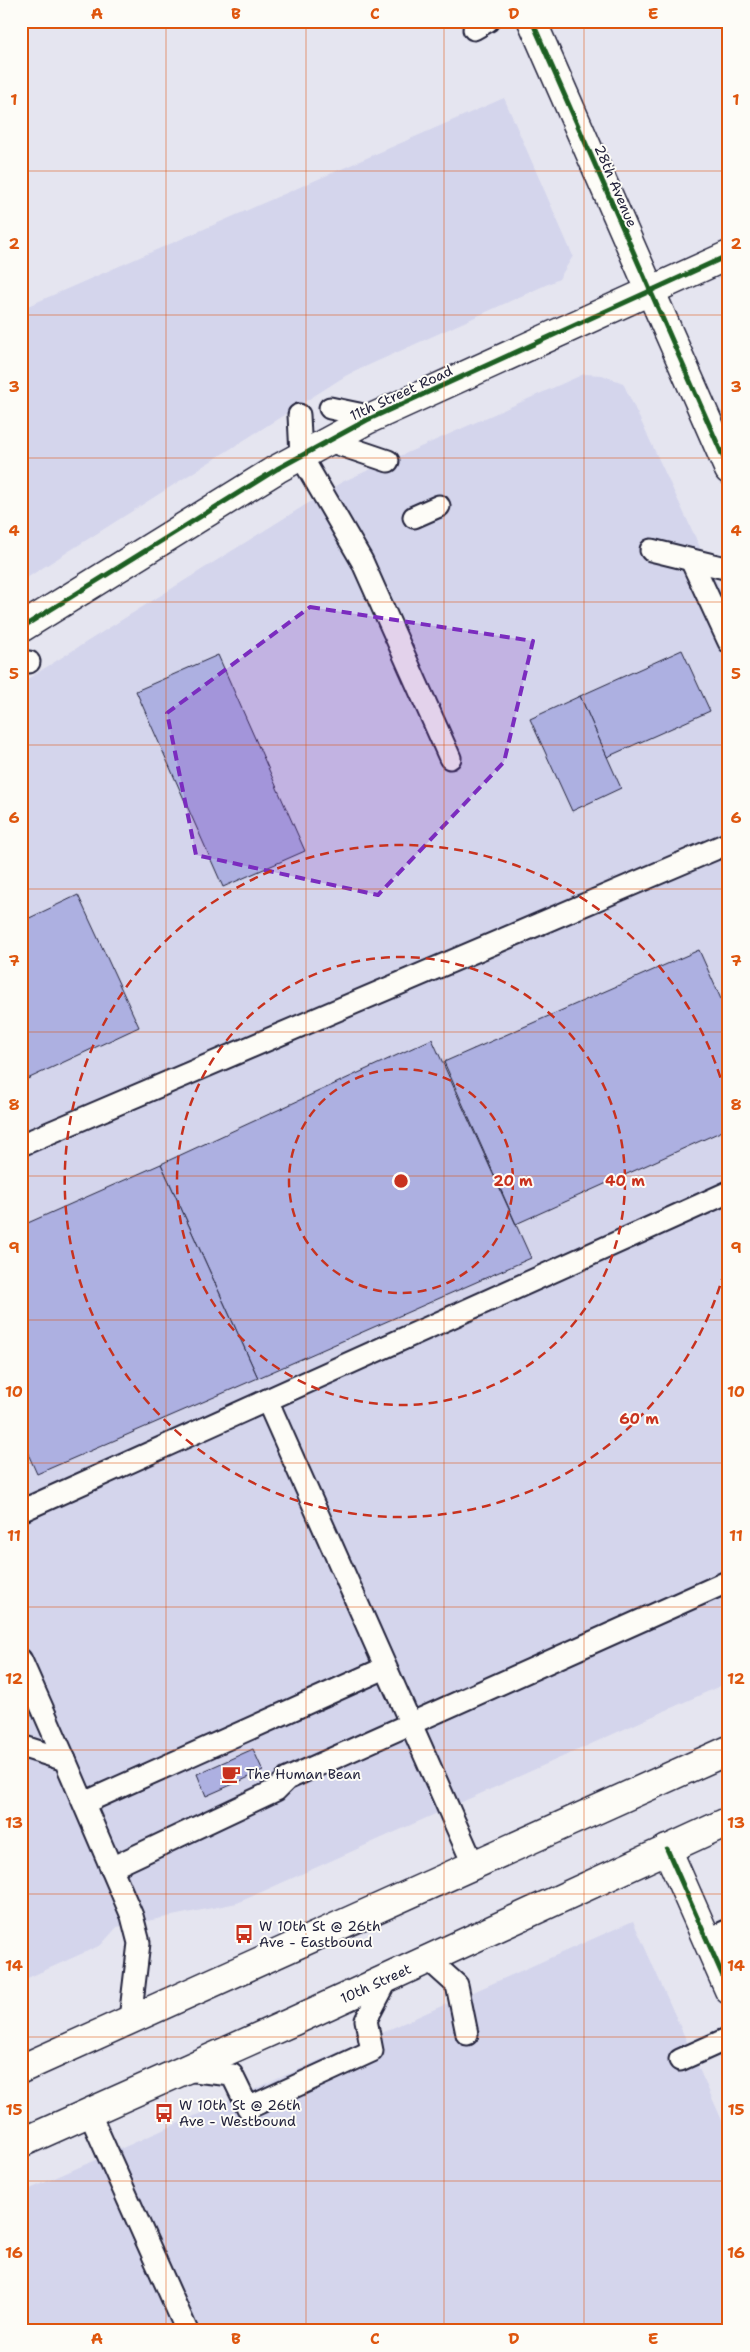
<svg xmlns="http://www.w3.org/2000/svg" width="750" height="2352" font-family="'Shantell Sans',sans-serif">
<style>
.built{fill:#d4d5ec}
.building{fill:#adb0e1;stroke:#22223b}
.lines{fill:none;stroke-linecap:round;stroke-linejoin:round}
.service-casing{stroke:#22223b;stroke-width:25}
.minor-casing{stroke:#22223b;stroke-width:31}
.tertiary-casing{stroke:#22223b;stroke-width:31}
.primary-casing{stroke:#22223b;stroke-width:31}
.service{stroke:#fdfcf7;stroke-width:21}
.minor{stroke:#fdfcf7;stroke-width:28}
.tertiary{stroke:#fdfcf7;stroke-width:28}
.primary{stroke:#fdfcf7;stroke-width:28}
.cycleway-casing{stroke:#fdfcf7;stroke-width:8}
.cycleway{stroke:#1b5e20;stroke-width:5}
.marked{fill:#7b2cbf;fill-opacity:0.2;stroke:#7b2cbf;stroke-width:4;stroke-dasharray:10 6;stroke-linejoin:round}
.grid{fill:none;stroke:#de560e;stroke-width:1;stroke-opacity:0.55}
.ring{fill:none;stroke:#c8321e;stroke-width:2.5;stroke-dasharray:9 6}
.labels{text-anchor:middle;stroke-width:4;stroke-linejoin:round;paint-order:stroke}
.street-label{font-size:14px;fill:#22223b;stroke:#fdfcf7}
.poi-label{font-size:14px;fill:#22223b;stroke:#fdfcf7;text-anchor:start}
.centre{fill:#c8321e;stroke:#fdfcf7;stroke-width:2.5}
.ring-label{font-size:15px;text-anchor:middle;font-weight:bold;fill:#c8321e;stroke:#fdfcf7;stroke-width:4;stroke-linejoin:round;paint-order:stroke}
.neatline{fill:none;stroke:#de560e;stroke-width:2}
.grid-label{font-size:16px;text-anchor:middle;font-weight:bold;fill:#de560e}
</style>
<rect width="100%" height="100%" fill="#e5e5f0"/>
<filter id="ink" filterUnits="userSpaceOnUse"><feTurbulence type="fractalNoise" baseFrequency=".02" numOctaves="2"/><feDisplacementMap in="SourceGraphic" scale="10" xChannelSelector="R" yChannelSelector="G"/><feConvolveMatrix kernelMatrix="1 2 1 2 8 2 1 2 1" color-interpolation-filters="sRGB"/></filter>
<g filter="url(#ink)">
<g class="built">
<polygon points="504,98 573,256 559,279 347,375 25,579 21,571 21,309"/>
<polygon points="584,374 602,375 623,383 729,609 729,1682 237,1903 117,1927 101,1945 21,1981 21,683 342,482"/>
<polygon points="633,1921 729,2136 729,2331 21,2331 21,2193"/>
</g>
<g class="building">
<polygon points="682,650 710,711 607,757 580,696"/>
<polygon points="218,655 305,851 223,887 136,691"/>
<polygon points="580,696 621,788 572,811 530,719"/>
<polygon points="78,895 139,1027 21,1082 21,922"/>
<polygon points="699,950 729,1017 729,1128 516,1224 444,1062"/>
<polygon points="432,1039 531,1258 258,1378 161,1164"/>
<polygon points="161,1164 258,1378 37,1474 21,1438 21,1226"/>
<polygon points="253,1749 263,1771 206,1796 197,1774"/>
</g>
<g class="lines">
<g class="service-casing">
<g id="service">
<polyline points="474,29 488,21"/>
<polyline points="330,408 373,417"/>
<polyline points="299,415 301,456 362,561 450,758"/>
<polyline points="329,441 388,461"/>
<polyline points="414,517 439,506"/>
<polyline points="651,550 729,569"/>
<polyline points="691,560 729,642"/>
<polyline points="21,662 29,662"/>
<polyline points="21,1145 729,843"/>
<polyline points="267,1400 474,1866"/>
<polyline points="21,1511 729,1192"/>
<polyline points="21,1660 65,1760"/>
<polyline points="21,1746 65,1760 132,1916 139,1943 130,2019"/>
<polyline points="84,1803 385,1668"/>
<polyline points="111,1868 276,1790 287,1779 727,1582 729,1585"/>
<polyline points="707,1940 729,1930"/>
<polyline points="428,1959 457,1985 467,2034"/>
<polyline points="680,2060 729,2038"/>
<polyline points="184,2070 232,2075 248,2108 372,2051 366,2020 388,1978"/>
<polyline points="89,2112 187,2331"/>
</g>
</g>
<g class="minor-casing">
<g id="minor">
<polyline points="21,628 277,469 367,420 729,255"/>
<polyline points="667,1849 729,1990"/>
</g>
</g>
<g class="tertiary-casing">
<polyline id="tertiary" points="532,21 729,470"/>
</g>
<g class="primary-casing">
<g id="primary">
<polyline points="21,2069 729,1750"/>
<path id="s1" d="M21,2143L294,2021L729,1821"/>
</g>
</g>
<use href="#service" class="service"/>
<use href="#minor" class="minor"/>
<use href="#tertiary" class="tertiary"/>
<use href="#primary" class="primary"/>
<g class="cycleway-casing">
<g id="cycleway">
<polyline points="532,21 729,470"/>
<polyline points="21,628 277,469 367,420 729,255"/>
<polyline points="667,1849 729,1990"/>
</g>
</g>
<use href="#cycleway" class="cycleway"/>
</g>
</g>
<path class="marked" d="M310,607L533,641L504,762L378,895L196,855L167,713Z"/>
<path class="grid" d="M166,21V2331M306,21V2331M444,21V2331M584,21V2331M21,171H729M21,315H729M21,458H729M21,602H729M21,745H729M21,889H729M21,1032H729M21,1176H729M21,1320H729M21,1463H729M21,1607H729M21,1750H729M21,1894H729M21,2037H729M21,2181H729"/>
<g class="ring">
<circle cx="401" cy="1181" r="112"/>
<circle cx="401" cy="1181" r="224"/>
<path d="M728 1257A336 336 0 1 1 728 1105"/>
</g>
<defs>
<g id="cafe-bare" transform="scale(1.5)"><path d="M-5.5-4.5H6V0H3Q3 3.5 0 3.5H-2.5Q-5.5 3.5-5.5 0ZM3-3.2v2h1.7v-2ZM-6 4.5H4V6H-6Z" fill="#c8321e" stroke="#fdfcf7" stroke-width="2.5" paint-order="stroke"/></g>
<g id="bus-bare" transform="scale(1.5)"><path d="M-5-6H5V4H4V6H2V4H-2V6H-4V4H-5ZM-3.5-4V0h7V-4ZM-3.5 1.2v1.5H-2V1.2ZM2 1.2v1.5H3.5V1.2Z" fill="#c8321e" stroke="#fdfcf7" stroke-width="2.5" paint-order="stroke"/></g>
</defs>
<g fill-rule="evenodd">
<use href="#cafe-bare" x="231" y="1774"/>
<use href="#bus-bare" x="244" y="1934"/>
<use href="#bus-bare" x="164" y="2113"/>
</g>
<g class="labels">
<g class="street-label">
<text transform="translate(616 186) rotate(67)" y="5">28th Avenue</text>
<text transform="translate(401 393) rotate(-25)" y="5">11th Street Road</text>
<text dy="5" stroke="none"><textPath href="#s1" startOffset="389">10th Street</textPath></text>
</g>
<g class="poi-label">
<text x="246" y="1779">The Human Bean</text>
<text x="259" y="1931">W 10th St @ 26th<tspan x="259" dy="16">Ave - Eastbound</tspan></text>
<text x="179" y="2110">W 10th St @ 26th<tspan x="179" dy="16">Ave - Westbound</tspan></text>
</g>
</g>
<circle cx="401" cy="1181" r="8" class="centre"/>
<g class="ring-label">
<text x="513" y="1186">20 m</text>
<text x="625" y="1186">40 m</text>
<text x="639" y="1424">60 m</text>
</g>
<rect width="750" height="2352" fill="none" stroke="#fdfcf7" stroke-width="55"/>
<rect x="28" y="28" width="694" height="2296" class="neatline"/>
<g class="grid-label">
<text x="97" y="19">A</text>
<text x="236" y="19">B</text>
<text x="375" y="19">C</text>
<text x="514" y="19">D</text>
<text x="653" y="19">E</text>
<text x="14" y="105">1</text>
<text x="736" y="105">1</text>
<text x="14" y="249">2</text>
<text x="736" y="249">2</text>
<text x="14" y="392">3</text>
<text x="736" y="392">3</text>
<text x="14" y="536">4</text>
<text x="736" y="536">4</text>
<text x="14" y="679">5</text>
<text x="736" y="679">5</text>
<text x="14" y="823">6</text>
<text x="736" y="823">6</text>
<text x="14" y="966">7</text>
<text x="736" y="966">7</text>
<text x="14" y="1110">8</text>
<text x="736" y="1110">8</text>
<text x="14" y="1253">9</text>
<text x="736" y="1253">9</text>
<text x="14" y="1397">10</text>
<text x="736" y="1397">10</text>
<text x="14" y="1541">11</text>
<text x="736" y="1541">11</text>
<text x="14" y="1684">12</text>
<text x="736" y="1684">12</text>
<text x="14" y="1828">13</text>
<text x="736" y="1828">13</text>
<text x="14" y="1971">14</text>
<text x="736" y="1971">14</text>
<text x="14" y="2115">15</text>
<text x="736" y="2115">15</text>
<text x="14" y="2258">16</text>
<text x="736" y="2258">16</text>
<text x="97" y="2344">A</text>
<text x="236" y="2344">B</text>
<text x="375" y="2344">C</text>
<text x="514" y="2344">D</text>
<text x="653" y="2344">E</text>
</g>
</svg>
